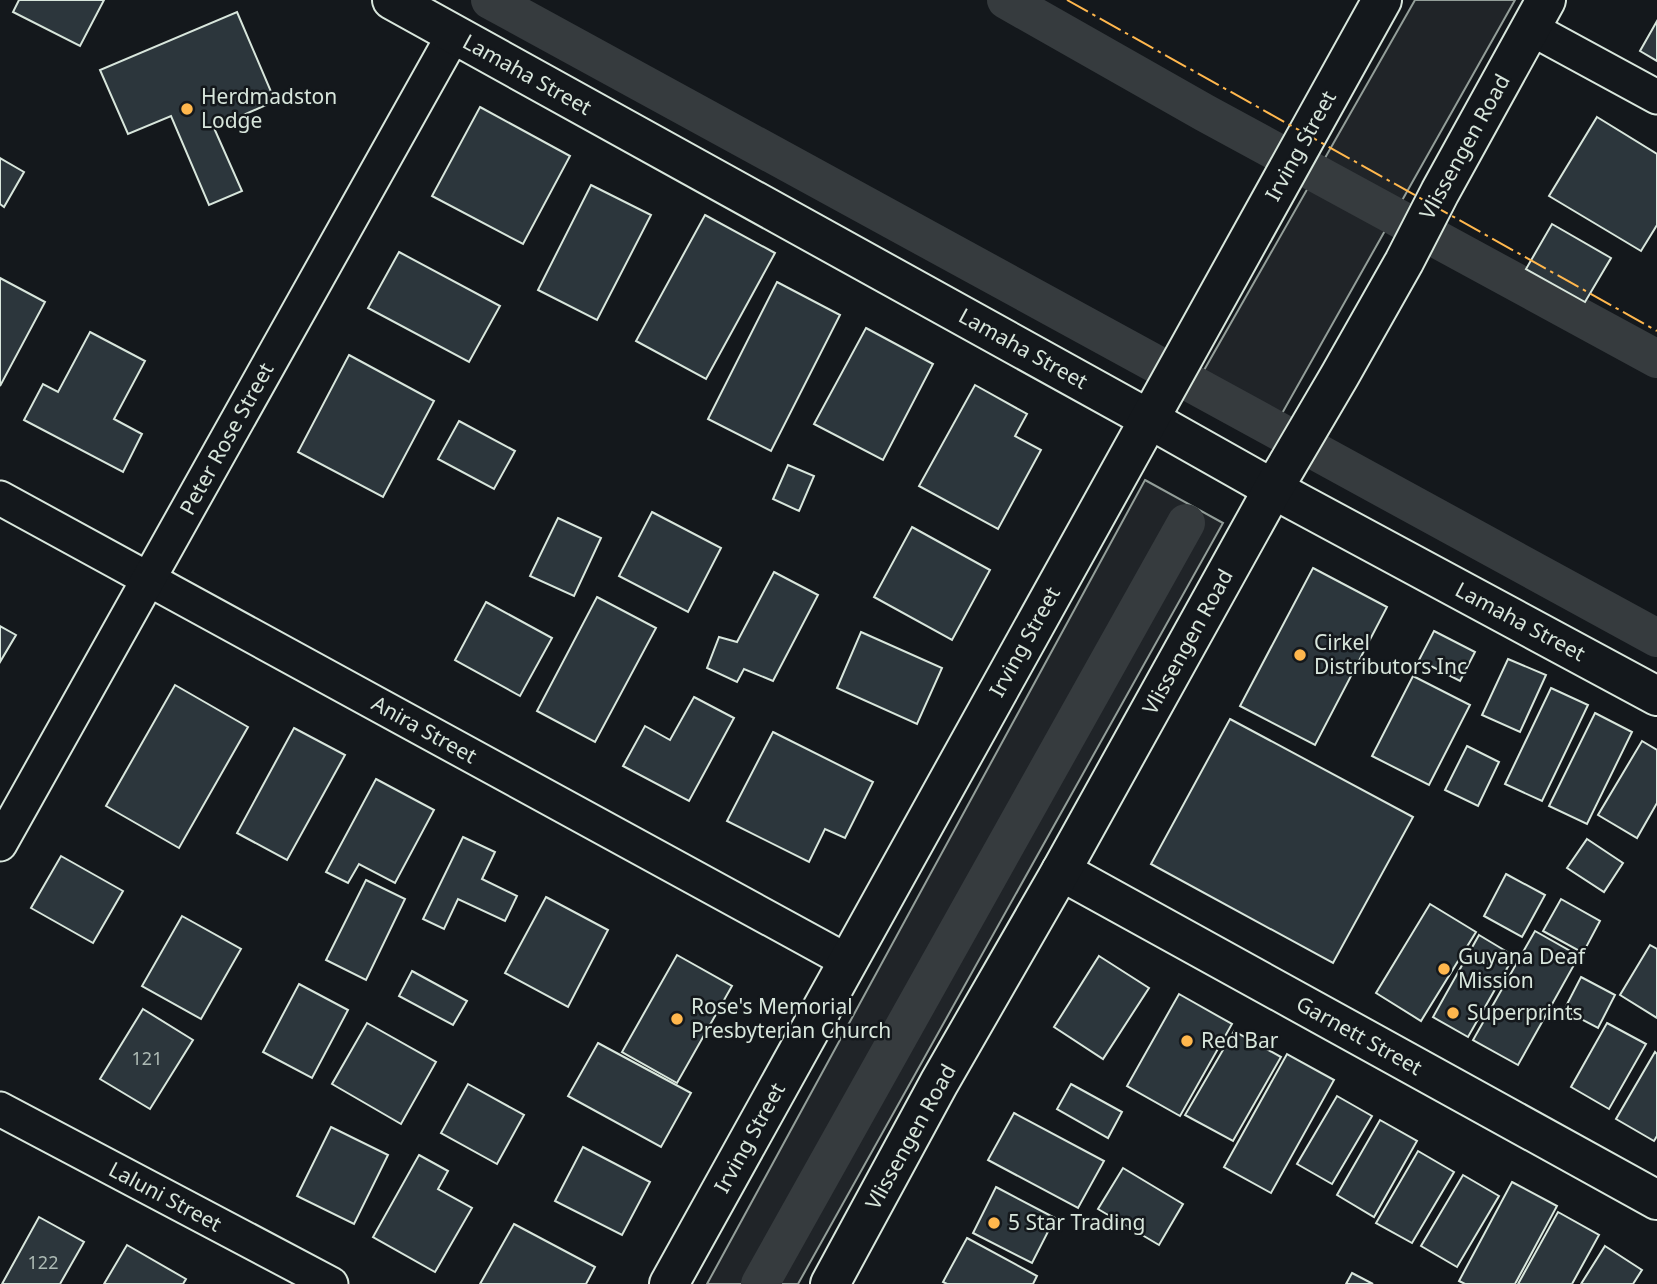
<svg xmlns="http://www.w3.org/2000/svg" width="1657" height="1284" font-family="'Noto Sans',sans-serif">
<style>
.green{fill:#202428;stroke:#939e99;stroke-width:2}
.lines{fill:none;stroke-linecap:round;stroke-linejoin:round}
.canal{stroke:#363b3e;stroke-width:38}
.building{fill:#2c363c;stroke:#d8e6dc;stroke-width:2}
.street-casing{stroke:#d8e6dc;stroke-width:37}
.secondary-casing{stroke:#d8e6dc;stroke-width:42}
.primary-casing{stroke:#d8e6dc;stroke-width:42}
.street{stroke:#14181c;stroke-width:33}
.secondary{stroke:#14181c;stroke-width:38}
.primary{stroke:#14181c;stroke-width:38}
.power{stroke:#ffb74d;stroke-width:2;stroke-dasharray:24 5 3.5 5;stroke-linecap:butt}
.poi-dot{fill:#ffb74d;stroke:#14181c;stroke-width:2.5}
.labels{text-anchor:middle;stroke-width:5;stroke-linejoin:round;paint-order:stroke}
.number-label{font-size:18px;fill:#adbab4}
.street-label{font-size:21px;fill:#d8e6dc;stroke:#14181c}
.poi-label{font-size:21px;fill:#d8e6dc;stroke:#14181c;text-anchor:start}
</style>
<rect width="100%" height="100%" fill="#14181c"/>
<g class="green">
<polygon points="1415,0 1515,0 1267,440 1191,393"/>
<polygon points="1145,480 1223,523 798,1284 707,1284"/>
</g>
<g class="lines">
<g class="canal">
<polyline points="490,0 1657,638"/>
<polyline points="1006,0 1205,113 1657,359"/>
<polyline points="760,1284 1186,523"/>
</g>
</g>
<g class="building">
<polygon points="19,0 104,0 80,46 13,12"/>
<polygon points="237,12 275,101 214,128 242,191 209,205 171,116 128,134 100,70"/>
<polygon points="1657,21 1657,61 1640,51"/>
<polygon points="480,107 570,156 523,244 432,196"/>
<polygon points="1597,117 1657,154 1657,225 1641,251 1549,196"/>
<polygon points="0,158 24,172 4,207 0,204"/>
<polygon points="591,185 651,215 597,320 538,290"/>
<polygon points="705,215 775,253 706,379 636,341"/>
<polygon points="1552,224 1611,258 1585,302 1526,269"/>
<polygon points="399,252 500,306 469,362 368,308"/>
<polygon points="0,278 45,302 0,386"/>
<polygon points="777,282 840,315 771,451 708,419"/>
<polygon points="866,328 933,364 883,460 814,424"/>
<polygon points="90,332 145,361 114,419 142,434 123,472 24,420 43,384 58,392"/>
<polygon points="349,355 434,401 383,497 298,452"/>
<polygon points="975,385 1027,414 1015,436 1041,450 998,529 919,486"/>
<polygon points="459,421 515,451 494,489 438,459"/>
<polygon points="788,465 814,476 799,511 773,499"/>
<polygon points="652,512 721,548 688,612 619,576"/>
<polygon points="558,518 601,538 574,596 530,576"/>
<polygon points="912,527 990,570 952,640 874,597"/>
<polygon points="1313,568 1387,607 1315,745 1240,706"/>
<polygon points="774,572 818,595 773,681 744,669 737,682 707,668 719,637 737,642"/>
<polygon points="597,597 656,628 595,742 537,711"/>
<polygon points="486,602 552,638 520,696 455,660"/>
<polygon points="0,626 16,635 0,662"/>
<polygon points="1434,631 1475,652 1460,681 1419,660"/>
<polygon points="861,632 942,668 917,724 837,688"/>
<polygon points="1508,659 1546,675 1520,732 1482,715"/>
<polygon points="1413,676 1470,705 1429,785 1372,756"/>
<polygon points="175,685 248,727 179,848 106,806"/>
<polygon points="1551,688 1588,705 1542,801 1505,784"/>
<polygon points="694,697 734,718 689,801 623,766 645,726 670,740"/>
<polygon points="1595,713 1632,732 1587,824 1549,806"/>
<polygon points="1230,719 1413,817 1333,963 1151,864"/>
<polygon points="294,728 345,755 287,860 237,833"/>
<polygon points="773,732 873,782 845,838 825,829 809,862 727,821"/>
<polygon points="1642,741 1657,750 1657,803 1637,838 1598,815"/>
<polygon points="1467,746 1499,762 1478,806 1445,790"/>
<polygon points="376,779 434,810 395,883 359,864 348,883 326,872"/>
<polygon points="463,837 495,852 482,879 517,896 505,921 458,899 444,929 423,919"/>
<polygon points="1587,839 1623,863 1604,892 1567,868"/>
<polygon points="61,856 123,891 93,943 31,908"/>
<polygon points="1506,874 1545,895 1522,937 1484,916"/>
<polygon points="366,880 405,899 366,980 326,960"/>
<polygon points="546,897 608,930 568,1007 505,973"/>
<polygon points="1561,899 1600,921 1583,953 1543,931"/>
<polygon points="1430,904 1476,932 1421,1021 1376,993"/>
<polygon points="182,916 241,949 201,1019 142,986"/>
<polygon points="1535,931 1579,956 1518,1065 1473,1040"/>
<polygon points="1479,935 1514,956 1468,1037 1433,1017"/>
<polygon points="1650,945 1657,949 1657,1018 1620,995"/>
<polygon points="677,955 732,986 677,1083 622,1052"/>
<polygon points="1099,956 1149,988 1103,1059 1054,1027"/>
<polygon points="412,971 467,1001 453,1025 399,996"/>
<polygon points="1581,977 1615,995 1598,1028 1564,1010"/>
<polygon points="299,984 348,1010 312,1078 263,1052"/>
<polygon points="1179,994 1232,1024 1180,1116 1127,1086"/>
<polygon points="143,1009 193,1040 150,1109 100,1079"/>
<polygon points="367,1023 436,1062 401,1124 332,1084"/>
<polygon points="1607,1023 1646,1044 1609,1109 1571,1087"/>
<polygon points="1234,1031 1281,1057 1233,1141 1185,1115"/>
<polygon points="598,1043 691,1093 661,1147 568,1096"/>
<polygon points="1655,1052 1657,1054 1657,1136 1654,1141 1616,1119"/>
<polygon points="1287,1054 1334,1080 1271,1193 1224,1167"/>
<polygon points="468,1084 524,1115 497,1164 441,1133"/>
<polygon points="1071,1084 1122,1112 1108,1138 1057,1109"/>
<polygon points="1337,1096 1372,1116 1332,1184 1297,1164"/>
<polygon points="1014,1113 1104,1161 1078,1208 988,1160"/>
<polygon points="1380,1120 1417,1141 1374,1217 1337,1195"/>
<polygon points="331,1127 388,1155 354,1224 297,1196"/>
<polygon points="583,1147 650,1182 622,1235 555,1201"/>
<polygon points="1418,1151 1454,1172 1412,1243 1376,1223"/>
<polygon points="419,1155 448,1171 438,1189 472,1208 435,1272 373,1237"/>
<polygon points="1123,1168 1183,1204 1159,1245 1098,1209"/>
<polygon points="1463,1175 1499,1196 1457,1267 1421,1246"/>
<polygon points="1512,1182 1557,1206 1515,1284 1465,1284 1459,1281"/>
<polygon points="996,1187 1055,1218 1032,1263 973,1233"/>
<polygon points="1558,1212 1599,1235 1572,1284 1518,1284"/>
<polygon points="39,1217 84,1242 60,1284 2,1284"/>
<polygon points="514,1224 595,1267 586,1284 480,1284"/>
<polygon points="967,1238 1037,1276 1033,1284 947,1284 943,1282"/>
<polygon points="127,1245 186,1279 183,1284 104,1284"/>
<polygon points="1605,1246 1642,1270 1633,1284 1581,1284"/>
<polygon points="1352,1273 1373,1284 1346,1284"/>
</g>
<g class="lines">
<g class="street-casing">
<g id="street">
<polyline points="1530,28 1657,97"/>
<polyline points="0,498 847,961"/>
<polyline points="0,844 454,34"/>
<polyline points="0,1109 331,1284"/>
</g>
</g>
<g class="secondary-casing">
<g id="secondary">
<polyline points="392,0 1149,419 1273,489 1657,696"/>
<polyline points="1061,871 1657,1200"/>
</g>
</g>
<g class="primary-casing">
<g id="primary">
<polyline points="669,1284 1382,0"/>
<polyline points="830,1284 939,1083 1061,871 1273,489 1340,375 1404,262 1440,192 1546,0"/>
</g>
</g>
<use href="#street" class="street"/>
<use href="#secondary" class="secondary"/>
<use href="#primary" class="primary"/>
<polyline class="power" points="1067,0 1657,331"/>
</g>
<g class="poi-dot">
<circle cx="187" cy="109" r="7"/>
<circle cx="1300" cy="655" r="7"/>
<circle cx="1444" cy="969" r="7"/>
<circle cx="1453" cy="1013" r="7"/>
<circle cx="677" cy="1019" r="7"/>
<circle cx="1187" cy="1041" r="7"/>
<circle cx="994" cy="1223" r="7"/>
</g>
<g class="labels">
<g class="number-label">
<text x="147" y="1065">121</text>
<text x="43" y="1269">122</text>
</g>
<g class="street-label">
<text transform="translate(527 75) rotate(29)" y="7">Lamaha Street</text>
<text transform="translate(1301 146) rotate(-61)" y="7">Irving Street</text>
<text transform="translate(1465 147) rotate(-61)" y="7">Vlissengen Road</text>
<text transform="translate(1023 349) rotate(29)" y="7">Lamaha Street</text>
<text transform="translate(227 439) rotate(-61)" y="7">Peter Rose Street</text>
<text transform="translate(1520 622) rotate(28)" y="7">Lamaha Street</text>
<text transform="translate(1025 642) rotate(-61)" y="7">Irving Street</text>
<text transform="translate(1188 642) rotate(-61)" y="7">Vlissengen Road</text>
<text transform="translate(424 730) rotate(29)" y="7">Anira Street</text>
<text transform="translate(1359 1036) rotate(29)" y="7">Garnett Street</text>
<text transform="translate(911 1137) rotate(-61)" y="7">Vlissengen Road</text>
<text transform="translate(750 1138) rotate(-61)" y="7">Irving Street</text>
<text transform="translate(165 1197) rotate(28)" y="7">Laluni Street</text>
</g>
<g class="poi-label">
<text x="201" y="104">Herdmadston<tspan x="201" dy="24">Lodge</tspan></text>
<text x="1314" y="650">Cirkel<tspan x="1314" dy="24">Distributors Inc</tspan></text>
<text x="1458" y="964">Guyana Deaf<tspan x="1458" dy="24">Mission</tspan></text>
<text x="691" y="1014">Rose's Memorial<tspan x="691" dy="24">Presbyterian Church</tspan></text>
<text x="1467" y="1020">Superprints</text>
<text x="1201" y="1048">Red Bar</text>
<text x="1008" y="1230">5 Star Trading</text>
</g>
</g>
</svg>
